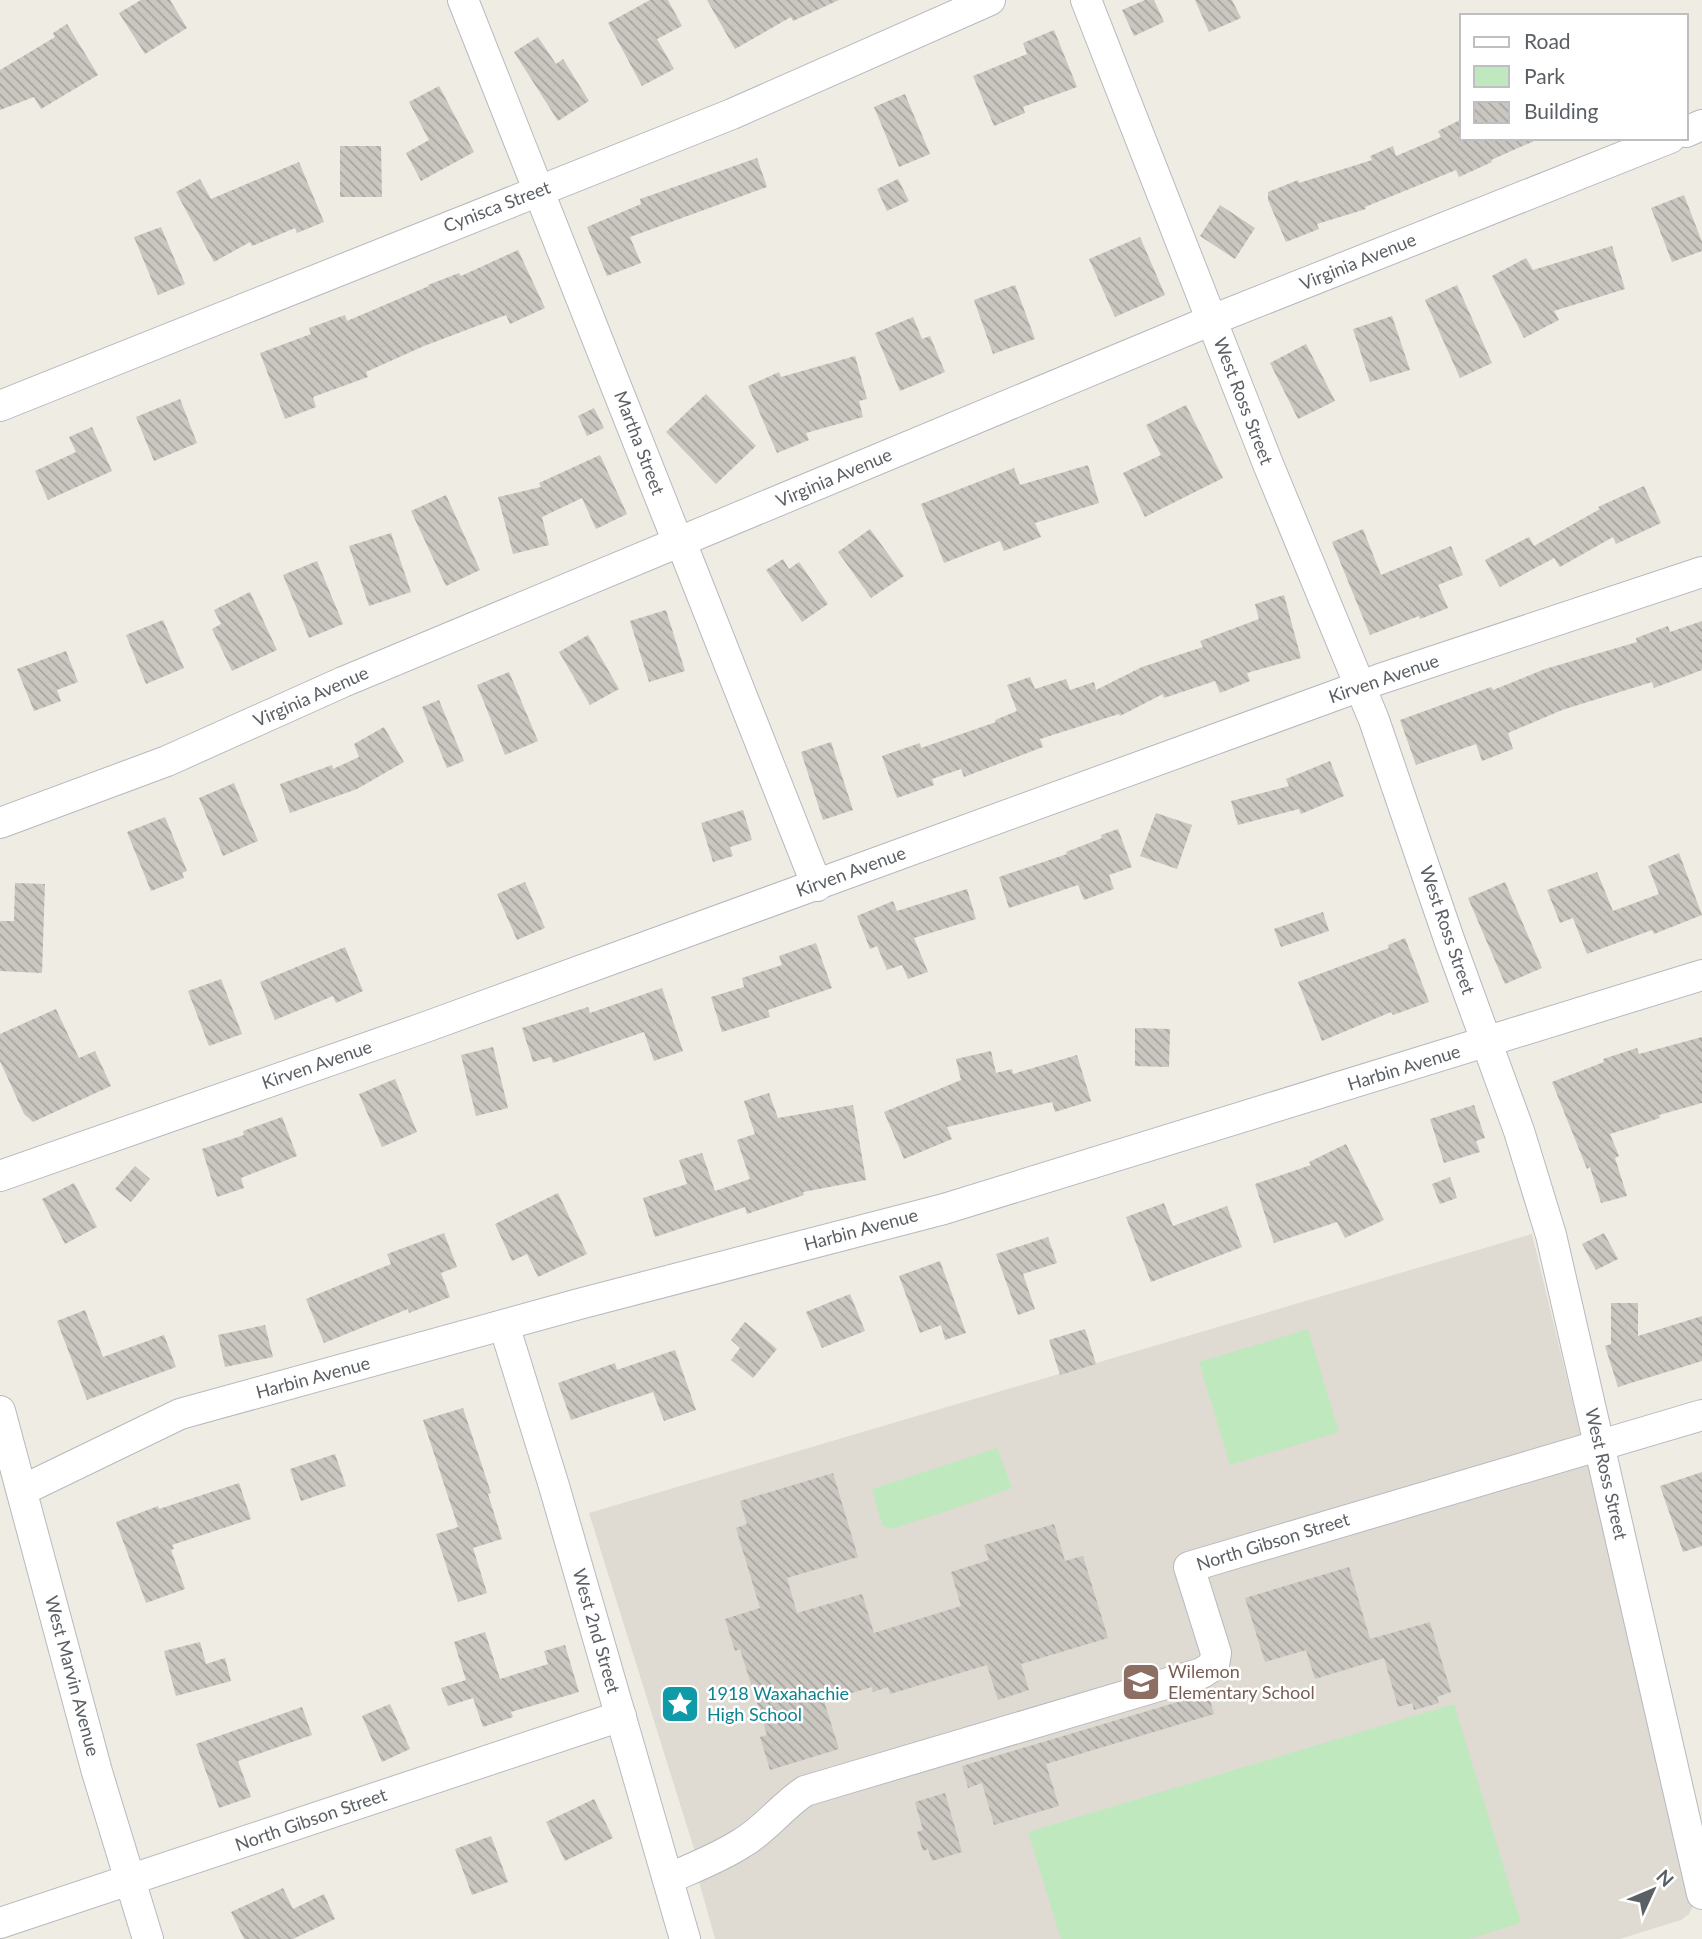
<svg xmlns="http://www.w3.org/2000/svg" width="1702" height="1939" font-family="Lato,sans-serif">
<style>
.education{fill:#dfdbd2}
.green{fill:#bfe8be}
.building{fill:url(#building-back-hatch)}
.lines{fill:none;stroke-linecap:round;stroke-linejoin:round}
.minor-casing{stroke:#b6b9be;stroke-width:32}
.minor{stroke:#fff;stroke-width:30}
.labels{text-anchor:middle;stroke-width:5;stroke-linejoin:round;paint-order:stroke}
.street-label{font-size:18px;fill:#5b6065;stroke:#fff}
.education-label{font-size:18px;fill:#785e54;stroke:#fff;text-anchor:start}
.culture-label{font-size:18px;fill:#0d838f;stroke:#fff;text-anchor:start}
</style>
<defs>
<pattern id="building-back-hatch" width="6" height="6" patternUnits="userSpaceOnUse" patternTransform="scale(1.75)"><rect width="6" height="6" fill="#cac6c0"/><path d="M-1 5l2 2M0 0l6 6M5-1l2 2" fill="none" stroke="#a7a4a0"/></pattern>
</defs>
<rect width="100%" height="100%" fill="#efece3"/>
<polygon class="education" points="1532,1234 1692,1896 1693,1906 1689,1914 1681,1920 1620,1939 715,1939 700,1885 695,1852 589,1513"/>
<g class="green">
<polygon points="1308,1329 1339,1432 1230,1465 1199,1362"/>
<polygon points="997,1448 1012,1488 947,1511 891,1529 882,1525 872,1489"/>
<polygon points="1454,1704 1521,1923 1469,1939 1061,1939 1028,1832"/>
</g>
<g class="building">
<polygon points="141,0 170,0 187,28 145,54 119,13"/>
<polygon points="650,0 668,0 682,26 657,39 674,69 642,86 608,23"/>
<polygon points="707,0 839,0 793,21 791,17 735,49"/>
<polygon points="1145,0 1154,0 1164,22 1134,36 1122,10"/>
<polygon points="1195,0 1232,0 1241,18 1209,32"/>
<polygon points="67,24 98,75 41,109 34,97 0,110 0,70 55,37 53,33"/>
<polygon points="1054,30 1077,87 1023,107 1025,113 994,126 973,76 1027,54 1023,43"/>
<polygon points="538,37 556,64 563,59 589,101 558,121 514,52"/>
<polygon points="439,86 474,152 421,181 406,153 429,140 409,102"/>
<polygon points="905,94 930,154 899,167 874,107"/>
<polygon points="1462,119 1462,138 1541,138 1491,160 1492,162 1459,177 1456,170 1365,207 1366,209 1317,224 1319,229 1286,242 1268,200 1268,192 1298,180 1299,183 1372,160 1370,156 1393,146 1396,156 1441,137 1438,131"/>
<polygon points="340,146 381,146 382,197 340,197"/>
<polygon points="757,158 767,187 630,237 641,263 607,276 587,227 641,204 640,199"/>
<polygon points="299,162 324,222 297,233 295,228 252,246 250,242 214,262 176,192 200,179 211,199"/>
<polygon points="898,179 909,201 887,211 877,189"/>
<polygon points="1684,195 1702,242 1702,251 1672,262 1651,208"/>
<polygon points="1220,205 1255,228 1235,259 1200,236"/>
<polygon points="161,227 185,284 158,295 134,237"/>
<polygon points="1140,237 1165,295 1115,317 1089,259"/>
<polygon points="1612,246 1625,289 1554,311 1559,320 1524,338 1492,276 1526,258 1533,270"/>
<polygon points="518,250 545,308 510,324 506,315 424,346 366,372 368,377 313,397 316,407 285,419 260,353 311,334 309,328 345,315 347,321 429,286 428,285 459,273 461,276"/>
<polygon points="1015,285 1035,339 993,354 974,300"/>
<polygon points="1457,285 1492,363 1460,378 1425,300"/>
<polygon points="1392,316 1410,370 1370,382 1353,329"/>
<polygon points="913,317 922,339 930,336 945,372 900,391 875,333"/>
<polygon points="1306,344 1335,401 1298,419 1270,363"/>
<polygon points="855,356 867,399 859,401 863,417 806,433 809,440 777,453 748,386 779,372 781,377"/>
<polygon points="706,394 756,446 716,484 666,432"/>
<polygon points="180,399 197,443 154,461 136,417"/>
<polygon points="1186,405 1223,478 1145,517 1123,473 1161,455 1146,425"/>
<polygon points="594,408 604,428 587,436 578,416"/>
<polygon points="92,427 112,471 48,500 35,471 76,452 69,437"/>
<polygon points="600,455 627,514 596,529 582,498 542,517 549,545 513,554 498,497 541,487 539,483"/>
<polygon points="1088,465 1099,503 1035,523 1041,537 1004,551 1000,541 944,563 921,504 1014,468 1020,485"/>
<polygon points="1644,486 1661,523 1616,544 1613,537 1560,567 1554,558 1500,587 1485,560 1529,537 1534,546 1600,509 1598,507"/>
<polygon points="446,495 480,570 446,586 411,511"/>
<polygon points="870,529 904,576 871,598 838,552"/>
<polygon points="1363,529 1381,575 1451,546 1463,575 1438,585 1448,608 1420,619 1419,616 1370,635 1332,542"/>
<polygon points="391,533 411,592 369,606 349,546"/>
<polygon points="783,559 789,569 799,562 828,604 802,622 766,570"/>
<polygon points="317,561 343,624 309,638 283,575"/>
<polygon points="250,592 277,650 232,671 212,629 221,624 214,610"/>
<polygon points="1284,595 1301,658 1247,673 1250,681 1220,693 1215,681 1164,698 1163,694 1120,716 1119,714 1040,739 1043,747 964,777 961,769 932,779 934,785 897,798 882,756 920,743 921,748 996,722 995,720 1017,711 1007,685 1030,677 1035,689 1066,679 1070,690 1094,682 1096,690 1142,667 1203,647 1200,641 1259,619 1255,604"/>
<polygon points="666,610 685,671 649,682 630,621"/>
<polygon points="163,620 184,668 146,684 126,635"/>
<polygon points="1702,621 1702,670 1654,688 1652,682 1562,710 1508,733 1513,749 1482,761 1476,744 1416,765 1400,720 1491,687 1493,690 1545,669 1637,642 1636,638 1668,626 1670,632"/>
<polygon points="588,635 619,689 590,705 559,652"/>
<polygon points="66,651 78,682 57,690 61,701 34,711 17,669"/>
<polygon points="509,672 538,741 505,755 477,685"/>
<polygon points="439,700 464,761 447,768 422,707"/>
<polygon points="384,727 404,762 357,789 290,813 280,784 332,765 333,769 359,757 354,744"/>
<polygon points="831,742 853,810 823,820 801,752"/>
<polygon points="1330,761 1344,796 1301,814 1299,809 1238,825 1231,801 1289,786 1286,779"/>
<polygon points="234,783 258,841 223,856 199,798"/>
<polygon points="743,810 752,840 730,847 733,856 713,862 701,823"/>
<polygon points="1156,813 1192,825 1177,869 1140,856"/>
<polygon points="165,817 187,871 182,873 184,878 151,891 127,832"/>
<polygon points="1118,829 1132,867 1109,875 1114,889 1084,900 1078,885 1009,908 999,877 1067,854 1066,852 1102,838 1101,835"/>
<polygon points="1679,853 1702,915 1654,934 1652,930 1587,954 1573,918 1560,923 1547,890 1597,872 1613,911 1659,894 1648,866"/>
<polygon points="525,882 545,928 517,940 497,894"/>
<polygon points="1505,882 1542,968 1505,984 1468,898"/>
<polygon points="15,883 45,884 42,973 0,971 0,921 14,921"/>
<polygon points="967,889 976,919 914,938 928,972 908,979 902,965 887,970 877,946 870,949 857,916 893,901 897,911"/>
<polygon points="1323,912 1329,931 1281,947 1274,929"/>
<polygon points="1405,938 1429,1002 1393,1015 1391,1012 1322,1041 1298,982 1389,948 1388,945"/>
<polygon points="816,943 832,988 768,1010 770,1017 722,1032 711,997 744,987 742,978 782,965 779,956"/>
<polygon points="345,947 363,991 336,1003 333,996 275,1020 260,982"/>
<polygon points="221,979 242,1034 209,1046 188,991"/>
<polygon points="662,988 683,1051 654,1061 644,1032 553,1063 551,1057 533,1062 522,1028 588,1007 590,1013"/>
<polygon points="56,1009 79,1058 95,1051 111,1086 33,1122 24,1114 0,1061 0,1034"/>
<polygon points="1135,1028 1170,1029 1169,1067 1135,1066"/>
<polygon points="1702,1037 1702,1103 1659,1115 1660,1118 1610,1134 1619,1156 1615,1158 1627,1196 1601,1203 1590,1167 1587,1169 1552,1082 1604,1062 1603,1059 1637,1048 1639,1054"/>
<polygon points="493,1047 508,1108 476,1116 461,1055"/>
<polygon points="991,1051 996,1073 1012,1069 1013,1074 1077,1055 1091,1101 1055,1112 1052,1102 947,1127 952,1139 904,1159 884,1112 961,1080 956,1059"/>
<polygon points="395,1079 417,1132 382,1147 359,1094"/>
<polygon points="769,1093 778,1118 853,1105 866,1180 803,1192 804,1195 747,1214 745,1207 655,1237 643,1198 687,1184 679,1160 702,1153 715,1191 750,1179 737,1140 755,1134 744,1101"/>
<polygon points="1474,1105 1485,1138 1476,1141 1480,1152 1444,1163 1430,1119"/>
<polygon points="282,1117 297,1156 241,1178 244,1188 217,1197 202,1149 244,1135 243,1131"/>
<polygon points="1346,1144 1384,1220 1345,1238 1337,1222 1274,1243 1255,1184 1311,1165 1309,1162"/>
<polygon points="135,1166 150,1179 131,1202 115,1189"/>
<polygon points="1450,1177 1457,1198 1440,1204 1432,1184"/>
<polygon points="74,1183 97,1227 65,1244 42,1199"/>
<polygon points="558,1193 587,1254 538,1277 527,1254 512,1261 495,1224"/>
<polygon points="1164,1203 1173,1226 1227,1206 1242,1247 1151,1282 1126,1217"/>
<polygon points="444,1233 457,1267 441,1273 450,1297 409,1313 408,1309 324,1343 306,1299 391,1264 387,1254"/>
<polygon points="1604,1233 1618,1259 1596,1270 1582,1244"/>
<polygon points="1048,1237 1057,1263 1023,1274 1035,1309 1018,1315 996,1254"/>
<polygon points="940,1261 966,1333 945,1340 941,1325 920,1333 899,1276"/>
<polygon points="850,1294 865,1331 822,1348 806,1312"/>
<polygon points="1611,1303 1638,1303 1638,1336 1702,1316 1702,1361 1618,1387 1605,1346 1611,1344"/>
<polygon points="85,1310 103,1357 164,1335 176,1367 87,1400 57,1321"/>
<polygon points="745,1322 777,1349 753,1378 731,1360 740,1348 731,1340"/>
<polygon points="265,1325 273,1357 225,1367 218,1335"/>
<polygon points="1085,1329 1096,1364 1060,1375 1049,1340"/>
<polygon points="675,1350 696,1410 664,1421 653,1392 571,1420 558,1383 615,1363 617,1370"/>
<polygon points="463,1408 491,1493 488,1494 502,1539 473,1548 487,1593 458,1602 436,1534 458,1527 423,1420"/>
<polygon points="335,1454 346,1486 301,1501 290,1469"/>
<polygon points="1702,1472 1702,1546 1683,1552 1660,1486"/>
<polygon points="833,1473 858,1557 787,1578 797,1613 862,1594 874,1633 961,1606 951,1572 989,1560 984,1545 1054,1524 1065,1561 1083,1556 1108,1638 1021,1664 1029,1690 998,1700 987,1665 890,1694 888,1687 873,1692 872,1687 824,1701 839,1749 770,1770 760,1737 767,1735 740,1649 735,1651 725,1619 760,1608 736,1528 747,1524 740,1501"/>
<polygon points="239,1483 251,1519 172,1545 174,1549 171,1550 185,1589 146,1603 116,1522 158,1506 159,1509"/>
<polygon points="1349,1567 1370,1639 1430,1622 1451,1692 1437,1697 1439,1703 1414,1710 1412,1703 1398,1707 1384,1658 1315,1679 1306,1650 1265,1662 1245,1598"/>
<polygon points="485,1632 500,1679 548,1664 544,1651 565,1645 579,1692 511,1712 513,1717 483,1727 473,1698 448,1706 441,1688 466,1680 454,1642"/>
<polygon points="200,1642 206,1664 225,1658 231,1681 176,1696 164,1651"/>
<polygon points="1208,1693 1214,1714 1046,1764 1059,1806 994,1825 982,1783 968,1788 962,1766"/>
<polygon points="390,1704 410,1749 382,1762 362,1716"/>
<polygon points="302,1707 312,1735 238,1761 251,1797 219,1808 196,1744"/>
<polygon points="945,1793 962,1852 932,1861 928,1849 923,1851 917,1832 923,1830 915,1802"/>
<polygon points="594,1799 613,1838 565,1861 546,1822"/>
<polygon points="491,1836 508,1882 472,1895 455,1849"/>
<polygon points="283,1888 293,1909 324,1894 335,1919 293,1939 244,1939 231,1912"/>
</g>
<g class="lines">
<g class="minor-casing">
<g id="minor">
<polyline points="463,0 673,530 681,542 817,886"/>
<polyline points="1086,0 1268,464 1374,720 1450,942 1519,1131 1551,1235 1702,1894"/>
<polyline points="1686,132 1702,125"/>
<polyline points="0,406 732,114 990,0"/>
<polyline points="0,823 167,761 343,682 1212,320 1670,138"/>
<polyline points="0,1176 423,1028 1380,679 1702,572"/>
<polyline points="504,1325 554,1486 685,1939"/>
<polyline points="0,1411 97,1772 148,1939"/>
<polyline points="23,1490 180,1414 579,1304 944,1209 1702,975"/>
<path d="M668,1879C692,1868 719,1858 742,1843C766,1829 782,1806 805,1791L1202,1673L1214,1665L1216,1653L1189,1567L1702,1415"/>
<polyline points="0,1923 621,1716"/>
</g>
</g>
<use href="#minor" class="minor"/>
</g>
<defs>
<g id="school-square" transform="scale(2.0125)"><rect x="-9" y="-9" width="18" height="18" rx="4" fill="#8d6e63" stroke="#fff"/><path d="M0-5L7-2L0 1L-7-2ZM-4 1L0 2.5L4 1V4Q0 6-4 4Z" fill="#fff"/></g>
<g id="sight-square" transform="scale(2.0125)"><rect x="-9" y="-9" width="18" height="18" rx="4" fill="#0f9aa8" stroke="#fff"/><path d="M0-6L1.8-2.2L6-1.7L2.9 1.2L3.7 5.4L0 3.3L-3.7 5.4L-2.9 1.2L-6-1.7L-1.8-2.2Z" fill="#fff"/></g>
</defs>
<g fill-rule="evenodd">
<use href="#school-square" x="1141" y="1682"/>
<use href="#sight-square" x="680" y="1704"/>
</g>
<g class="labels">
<g class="street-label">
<text transform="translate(497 207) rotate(-21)" y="6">Cynisca Street</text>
<text transform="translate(1358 262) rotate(-22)" y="6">Virginia Avenue</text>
<text transform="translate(1243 401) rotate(69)" y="6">West Ross Street</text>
<text transform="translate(639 443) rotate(69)" y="6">Martha Street</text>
<text transform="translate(834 478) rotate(-23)" y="6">Virginia Avenue</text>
<text transform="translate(1384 679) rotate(-19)" y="6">Kirven Avenue</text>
<text transform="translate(311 697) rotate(-24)" y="6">Virginia Avenue</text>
<text transform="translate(851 872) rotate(-20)" y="6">Kirven Avenue</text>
<text transform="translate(1447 930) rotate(71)" y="6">West Ross Street</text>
<text transform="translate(317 1065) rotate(-19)" y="6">Kirven Avenue</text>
<text transform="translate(1404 1068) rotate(-17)" y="6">Harbin Avenue</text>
<text transform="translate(861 1230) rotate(-15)" y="6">Harbin Avenue</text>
<text transform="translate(313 1378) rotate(-15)" y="6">Harbin Avenue</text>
<text transform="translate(1606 1474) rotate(77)" y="6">West Ross Street</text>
<text transform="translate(1273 1542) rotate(-17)" y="6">North Gibson Street</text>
<text transform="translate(596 1631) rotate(74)" y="6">West 2nd Street</text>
<text transform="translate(72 1676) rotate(75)" y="6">West Marvin Avenue</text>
<text transform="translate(311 1820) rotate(-19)" y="6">North Gibson Street</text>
</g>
<g class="education-label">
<text x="1168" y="1678">Wilemon<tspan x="1168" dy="21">Elementary School</tspan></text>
</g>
<g class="culture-label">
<text x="707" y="1700">1918 Waxahachie<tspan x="707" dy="21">High School</tspan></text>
</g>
</g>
<rect x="1460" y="14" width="228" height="126" fill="#ffffff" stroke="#bdbfc1" stroke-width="2"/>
<rect x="1474" y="37" width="35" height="10" fill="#ffffff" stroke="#bdbfc1" stroke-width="2"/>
<text x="1524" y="49" font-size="21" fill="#5b6065">Road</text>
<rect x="1474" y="66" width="35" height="21" fill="#bfe8be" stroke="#bdbfc1" stroke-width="2"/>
<text x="1524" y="84" font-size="21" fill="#5b6065">Park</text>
<rect x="1474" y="102" width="35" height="21" fill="url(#building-back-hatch)" stroke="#bdbfc1" stroke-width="2"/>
<text x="1524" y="119" font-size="21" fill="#5b6065">Building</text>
<g transform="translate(1653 1890) rotate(46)" stroke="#ffffff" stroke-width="5" paint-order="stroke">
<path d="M0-5L12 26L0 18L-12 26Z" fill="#5b6065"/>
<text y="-10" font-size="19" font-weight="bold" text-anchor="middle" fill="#5b6065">N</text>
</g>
</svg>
